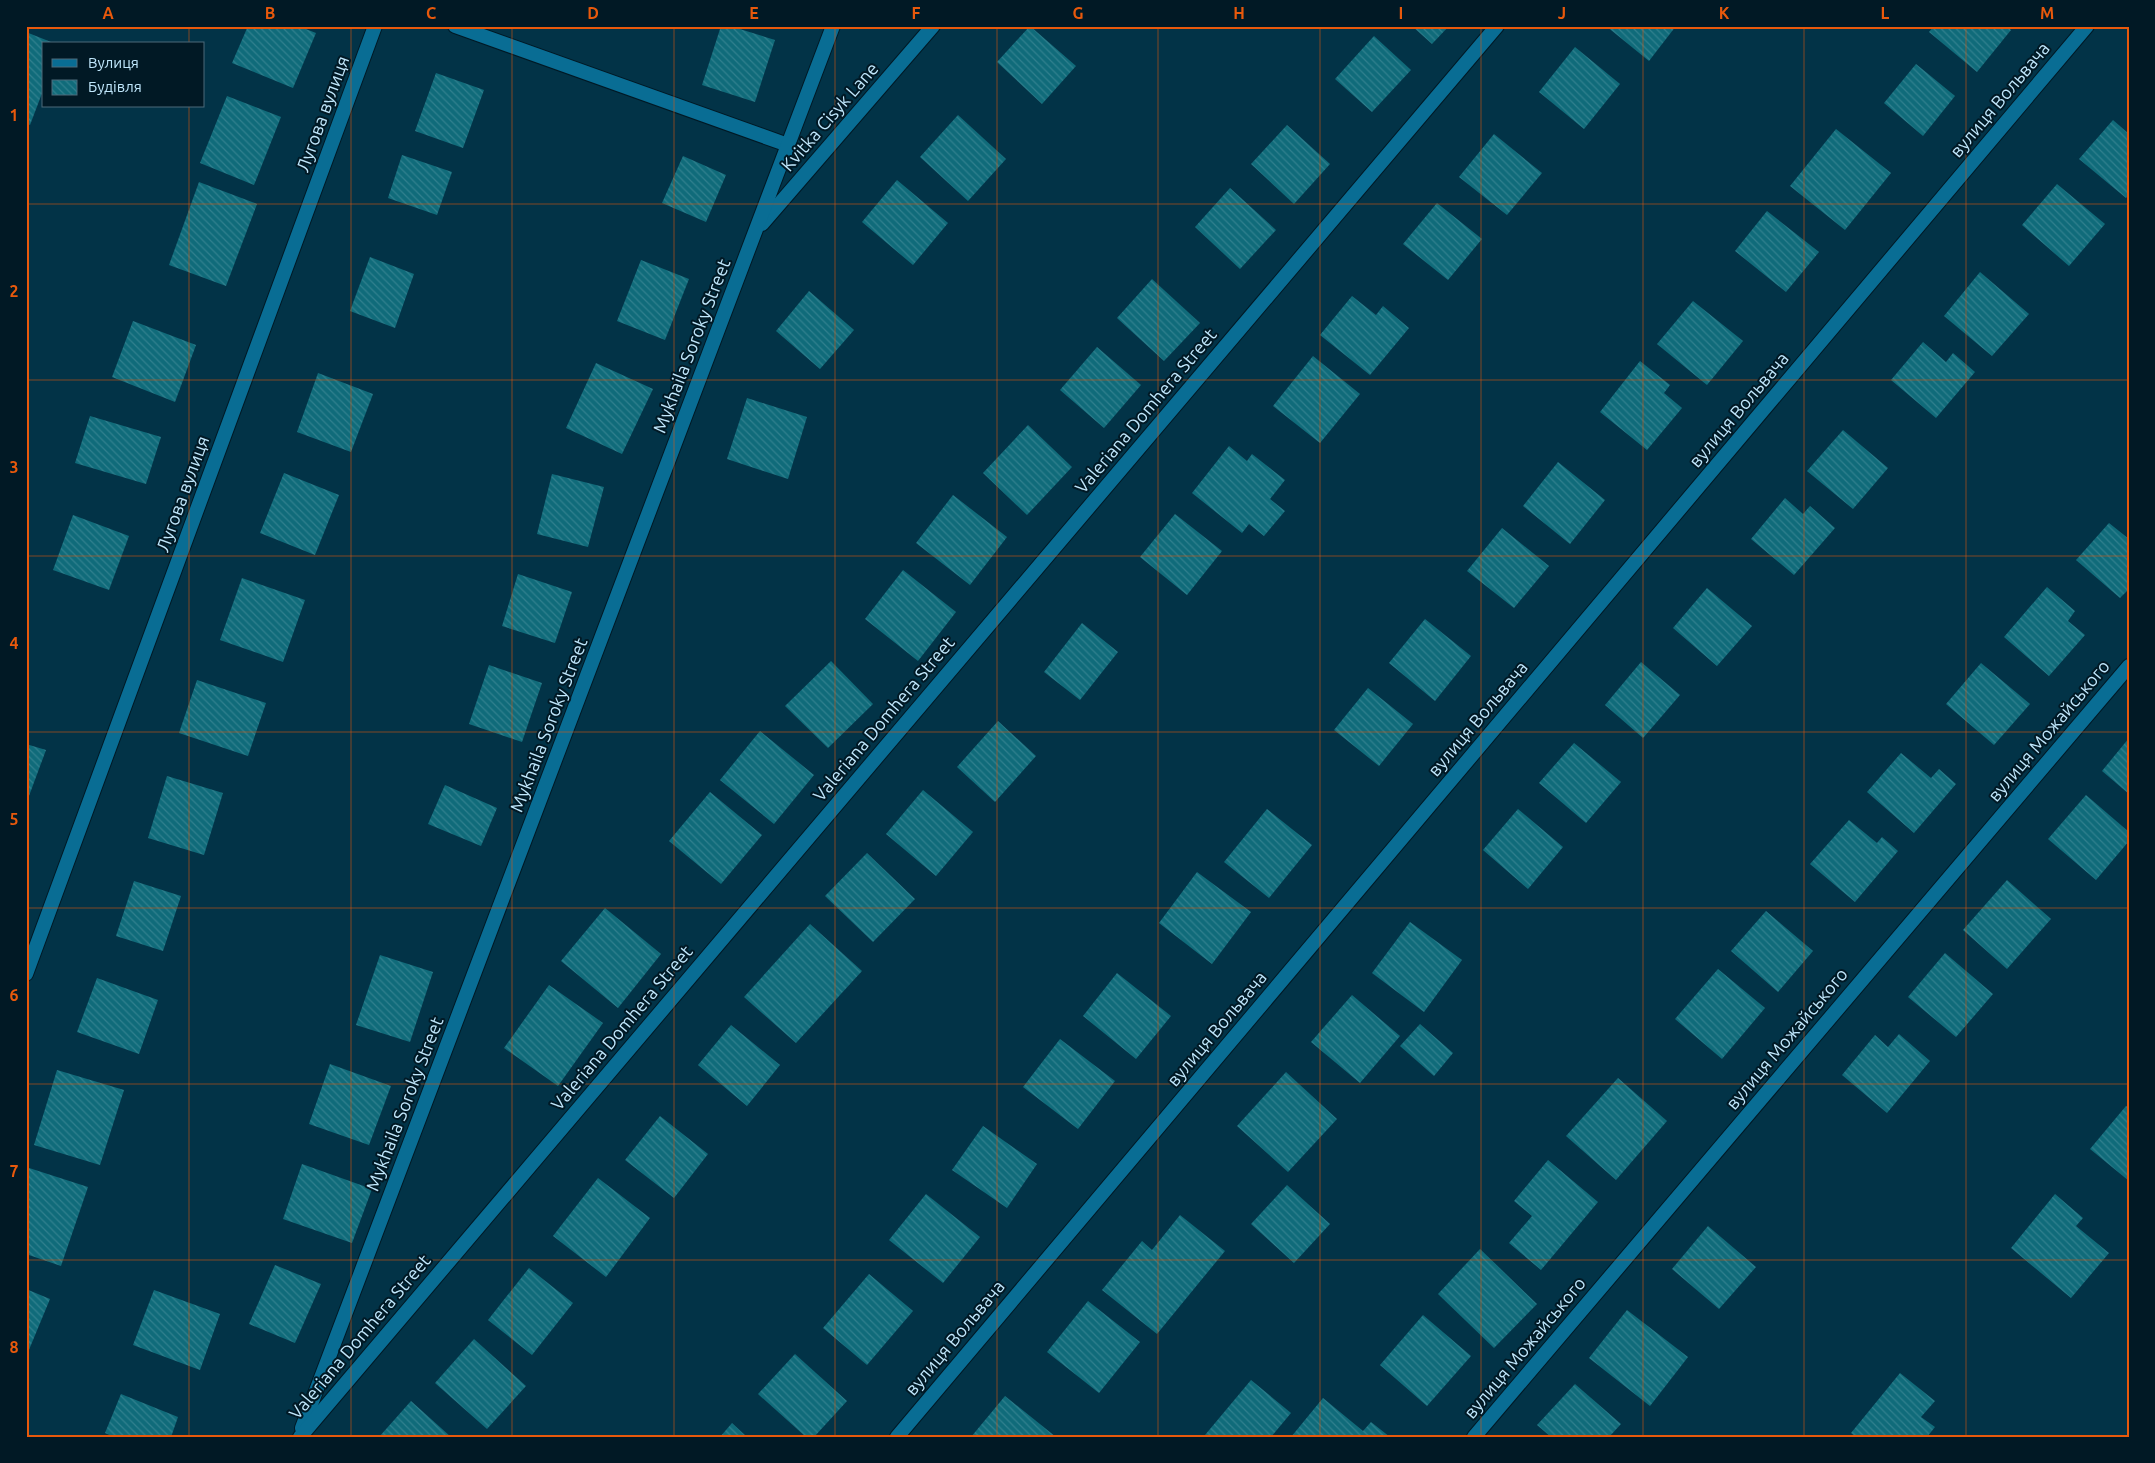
<svg xmlns="http://www.w3.org/2000/svg" width="2155" height="1463" font-family="Ubuntu,sans-serif">
<style>
.building{fill:url(#building-back-hatch)}
.lines{fill:none;stroke-linecap:round;stroke-linejoin:round}
.minor-casing{stroke:#011925;stroke-width:16}
.minor{stroke:#096d94;stroke-width:14}
.grid{fill:none;stroke:#e8590c;stroke-width:1;stroke-opacity:0.55}
.labels{text-anchor:middle;stroke-width:4;stroke-linejoin:round;paint-order:stroke}
.street-label{font-size:18px;fill:#c0e7fc;stroke:#011925}
.neatline{fill:none;stroke:#e8590c;stroke-width:2}
.grid-label{font-size:16px;text-anchor:middle;font-weight:bold;fill:#e8590c}
</style>
<defs>
<pattern id="building-back-hatch" width="6" height="6" patternUnits="userSpaceOnUse" patternTransform="scale(1.25)"><rect width="6" height="6" fill="#106b7a"/><path d="M-1 5l2 2M0 0l6 6M5-1l2 2" fill="none" stroke="#31808e"/></pattern>
</defs>
<rect width="100%" height="100%" fill="#023347"/>
<g class="building">
<polygon points="248,26 298,26 316,33 293,88 232,63"/>
<polygon points="721,26 730,26 775,40 755,102 702,85"/>
<polygon points="1030,26 1076,66 1042,104 997,62"/>
<polygon points="1412,26 1449,26 1432,44"/>
<polygon points="1606,26 1676,26 1649,61"/>
<polygon points="1934,26 2006,26 2011,30 1977,72 1929,32"/>
<polygon points="26,32 56,44 44,44 44,88 30,125 26,123"/>
<polygon points="1374,36 1411,70 1372,112 1335,79"/>
<polygon points="1575,47 1620,84 1584,129 1539,92"/>
<polygon points="1916,64 1955,96 1923,136 1884,103"/>
<polygon points="436,73 484,90 463,148 415,131"/>
<polygon points="227,96 281,117 254,185 200,163"/>
<polygon points="958,115 1006,159 968,201 920,157"/>
<polygon points="2113,120 2129,134 2129,195 2126,198 2079,159"/>
<polygon points="1287,125 1330,164 1294,204 1251,164"/>
<polygon points="1836,129 1891,173 1845,230 1790,186"/>
<polygon points="1494,134 1542,173 1507,215 1459,177"/>
<polygon points="402,155 452,172 437,215 388,198"/>
<polygon points="683,156 726,175 706,222 662,203"/>
<polygon points="897,180 948,223 913,265 862,222"/>
<polygon points="199,182 257,204 226,286 169,265"/>
<polygon points="2057,184 2105,224 2069,266 2022,225"/>
<polygon points="1230,188 1276,230 1240,269 1195,227"/>
<polygon points="1437,203 1482,239 1448,280 1403,244"/>
<polygon points="1767,211 1819,252 1786,292 1735,251"/>
<polygon points="370,257 414,274 395,328 350,311"/>
<polygon points="641,260 689,279 665,340 617,321"/>
<polygon points="1980,272 2029,314 1992,356 1944,316"/>
<polygon points="1152,279 1200,323 1164,361 1117,318"/>
<polygon points="809,291 854,330 820,369 776,331"/>
<polygon points="1352,296 1376,315 1383,306 1409,328 1370,375 1320,335"/>
<polygon points="1693,301 1743,341 1707,385 1657,344"/>
<polygon points="133,321 196,345 175,402 112,377"/>
<polygon points="1923,342 1946,362 1953,353 1975,372 1936,418 1891,380"/>
<polygon points="1097,347 1141,385 1104,428 1060,390"/>
<polygon points="1313,356 1360,394 1320,443 1273,406"/>
<polygon points="1640,361 1670,385 1664,393 1682,408 1647,450 1600,412"/>
<polygon points="596,363 653,389 622,454 566,428"/>
<polygon points="318,373 373,394 351,452 297,432"/>
<polygon points="747,398 807,417 788,479 727,459"/>
<polygon points="90,416 161,437 146,484 75,463"/>
<polygon points="1028,425 1072,467 1027,515 983,473"/>
<polygon points="1843,430 1888,468 1853,509 1807,471"/>
<polygon points="1229,446 1247,461 1252,454 1285,480 1270,499 1285,511 1264,536 1249,524 1242,533 1192,493"/>
<polygon points="1558,462 1605,500 1570,544 1523,506"/>
<polygon points="284,473 339,495 315,555 260,533"/>
<polygon points="552,474 604,487 588,547 537,534"/>
<polygon points="953,495 1007,537 970,585 916,543"/>
<polygon points="1785,498 1803,514 1810,506 1835,528 1794,575 1751,539"/>
<polygon points="1175,514 1222,551 1187,595 1140,557"/>
<polygon points="73,515 129,536 109,590 53,570"/>
<polygon points="2109,523 2129,539 2129,589 2120,598 2076,560"/>
<polygon points="1502,528 1549,566 1514,608 1467,571"/>
<polygon points="903,570 956,612 918,661 865,619"/>
<polygon points="518,574 572,592 555,643 502,626"/>
<polygon points="242,578 305,600 283,662 220,640"/>
<polygon points="2047,587 2075,611 2068,621 2085,635 2049,676 2004,637"/>
<polygon points="1707,588 1752,626 1717,666 1673,628"/>
<polygon points="1425,619 1471,656 1435,701 1389,663"/>
<polygon points="1082,623 1118,652 1080,700 1044,672"/>
<polygon points="831,661 873,704 828,748 785,706"/>
<polygon points="1641,662 1680,695 1643,738 1605,705"/>
<polygon points="1981,663 2030,704 1994,745 1946,704"/>
<polygon points="489,665 542,683 522,742 469,724"/>
<polygon points="197,680 266,703 248,756 179,733"/>
<polygon points="1368,688 1413,724 1379,766 1334,730"/>
<polygon points="998,721 1036,756 995,802 957,767"/>
<polygon points="760,731 814,775 774,824 720,780"/>
<polygon points="2129,738 2129,794 2102,771"/>
<polygon points="1574,743 1621,782 1586,823 1539,783"/>
<polygon points="26,744 46,750 26,804"/>
<polygon points="1901,753 1931,778 1939,769 1956,784 1914,833 1867,792"/>
<polygon points="167,776 223,793 204,855 148,838"/>
<polygon points="445,785 497,808 481,846 428,824"/>
<polygon points="923,790 973,832 936,876 886,834"/>
<polygon points="710,792 762,835 721,884 669,841"/>
<polygon points="2086,795 2129,832 2129,841 2096,880 2048,839"/>
<polygon points="1267,809 1312,845 1269,898 1224,862"/>
<polygon points="1518,809 1563,847 1528,889 1483,850"/>
<polygon points="1849,820 1877,843 1882,837 1898,851 1855,902 1810,864"/>
<polygon points="867,853 915,899 873,942 825,896"/>
<polygon points="1197,872 1251,912 1212,964 1159,923"/>
<polygon points="2007,880 2051,919 2007,969 1963,930"/>
<polygon points="134,881 181,896 163,951 116,936"/>
<polygon points="605,908 661,954 618,1008 561,961"/>
<polygon points="1766,911 1813,951 1778,992 1731,951"/>
<polygon points="1410,922 1462,960 1424,1012 1372,973"/>
<polygon points="810,924 862,971 796,1043 744,997"/>
<polygon points="1945,953 1993,994 1956,1037 1908,997"/>
<polygon points="380,955 433,972 410,1042 356,1025"/>
<polygon points="1718,969 1765,1008 1722,1059 1675,1019"/>
<polygon points="1117,973 1171,1016 1136,1059 1083,1016"/>
<polygon points="97,978 158,1000 139,1054 77,1032"/>
<polygon points="549,985 603,1023 558,1086 504,1048"/>
<polygon points="1352,995 1400,1036 1360,1083 1311,1042"/>
<polygon points="1420,1024 1453,1053 1434,1076 1400,1046"/>
<polygon points="731,1025 780,1065 747,1106 698,1065"/>
<polygon points="1899,1034 1930,1061 1887,1113 1842,1075 1875,1035 1888,1047"/>
<polygon points="1060,1039 1115,1081 1078,1129 1023,1087"/>
<polygon points="330,1064 391,1086 369,1145 309,1124"/>
<polygon points="57,1070 124,1090 100,1165 34,1145"/>
<polygon points="1286,1072 1337,1119 1288,1172 1237,1126"/>
<polygon points="1618,1078 1667,1121 1616,1180 1566,1136"/>
<polygon points="2126,1106 2129,1108 2129,1181 2090,1149"/>
<polygon points="660,1116 708,1154 674,1198 625,1160"/>
<polygon points="983,1126 1037,1164 1007,1208 952,1170"/>
<polygon points="1548,1160 1598,1202 1541,1270 1509,1243 1532,1216 1514,1201"/>
<polygon points="302,1164 372,1189 352,1243 283,1219"/>
<polygon points="26,1167 88,1187 61,1266 26,1254"/>
<polygon points="598,1178 650,1218 606,1277 553,1236"/>
<polygon points="1287,1185 1330,1224 1294,1263 1251,1224"/>
<polygon points="926,1194 980,1237 943,1283 889,1240"/>
<polygon points="2055,1194 2083,1218 2076,1226 2109,1253 2071,1298 2011,1248"/>
<polygon points="1180,1215 1225,1251 1157,1334 1102,1290 1142,1241 1152,1250"/>
<polygon points="1708,1226 1756,1267 1719,1309 1672,1269"/>
<polygon points="1480,1249 1537,1304 1494,1348 1438,1294"/>
<polygon points="275,1265 321,1284 295,1343 249,1324"/>
<polygon points="529,1268 573,1303 532,1355 488,1320"/>
<polygon points="869,1274 913,1311 867,1365 823,1328"/>
<polygon points="26,1289 50,1299 26,1357"/>
<polygon points="154,1290 220,1314 200,1370 133,1345"/>
<polygon points="1088,1301 1140,1342 1099,1393 1047,1352"/>
<polygon points="1627,1310 1688,1357 1650,1406 1589,1358"/>
<polygon points="1423,1315 1471,1356 1427,1406 1380,1365"/>
<polygon points="474,1339 526,1386 487,1429 435,1383"/>
<polygon points="795,1354 847,1401 814,1437 806,1437 758,1394"/>
<polygon points="1900,1373 1935,1401 1921,1417 1935,1427 1927,1437 1856,1437 1851,1433"/>
<polygon points="1251,1380 1291,1413 1271,1437 1207,1437 1205,1435"/>
<polygon points="1575,1384 1621,1424 1609,1437 1551,1437 1537,1425"/>
<polygon points="121,1394 178,1417 171,1437 114,1437 105,1433"/>
<polygon points="1005,1396 1056,1437 971,1437"/>
<polygon points="1323,1398 1363,1431 1371,1422 1390,1437 1291,1437"/>
<polygon points="411,1401 451,1437 379,1437"/>
<polygon points="732,1423 747,1437 720,1437"/>
</g>
<g class="lines">
<g class="minor-casing">
<g id="minor">
<polyline points="455,26 788,145"/>
<polyline points="762,224 933,26"/>
<polyline points="26,974 375,26"/>
<polyline points="302,1428 833,26"/>
<polyline points="300,1437 1497,26"/>
<polyline points="897,1437 2087,26"/>
<polyline points="1474,1437 2129,666"/>
</g>
</g>
<use href="#minor" class="minor"/>
</g>
<path class="grid" d="M189,26V44M351,26V1437M512,26V1437M674,26V1437M835,26V1437M997,26V1437M1158,26V1437M1320,26V1437M1481,26V1437M1643,26V1437M1804,26V1437M1966,26V1437M189,106V1437M26,204H2129M26,380H2129M26,556H2129M26,732H2129M26,908H2129M26,1084H2129M26,1260H2129"/>
<g class="labels">
<g class="street-label">
<text transform="translate(2000 100) rotate(-50)" y="6">вулиця Вольвача</text>
<text transform="translate(323 114) rotate(-70)" y="6">Лугова вулиця</text>
<text transform="translate(830 117) rotate(-49)" y="6">Kvitka Cisyk Lane</text>
<text transform="translate(692 346) rotate(-69)" y="6">Mykhaila Soroky Street</text>
<text transform="translate(1739 410) rotate(-50)" y="6">вулиця Вольвача</text>
<text transform="translate(1146 411) rotate(-50)" y="6">Valeriana Domhera Street</text>
<text transform="translate(183 494) rotate(-70)" y="6">Лугова вулиця</text>
<text transform="translate(884 719) rotate(-50)" y="6">Valeriana Domhera Street</text>
<text transform="translate(1478 719) rotate(-50)" y="6">вулиця Вольвача</text>
<text transform="translate(549 725) rotate(-69)" y="6">Mykhaila Soroky Street</text>
<text transform="translate(2049 731) rotate(-50)" y="6">вулиця Можайського</text>
<text transform="translate(622 1028) rotate(-50)" y="6">Valeriana Domhera Street</text>
<text transform="translate(1217 1029) rotate(-50)" y="6">вулиця Вольвача</text>
<text transform="translate(1787 1039) rotate(-50)" y="6">вулиця Можайського</text>
<text transform="translate(405 1104) rotate(-69)" y="6">Mykhaila Soroky Street</text>
<text transform="translate(360 1337) rotate(-50)" y="6">Valeriana Domhera Street</text>
<text transform="translate(955 1338) rotate(-50)" y="6">вулиця Вольвача</text>
<text transform="translate(1525 1348) rotate(-50)" y="6">вулиця Можайського</text>
</g>
</g>
<rect width="2155" height="1463" fill="none" stroke="#011925" stroke-width="55"/>
<rect x="42" y="42" width="162" height="65" fill="#011925" stroke="#4d6b7b"/>
<rect x="52" y="59" width="25" height="8" fill="#096d94" stroke="#4d6b7b"/>
<text x="88" y="68" font-size="15" fill="#c0e7fc">Вулиця</text>
<rect x="52" y="80" width="25" height="15" fill="url(#building-back-hatch)" stroke="#4d6b7b"/>
<text x="88" y="92" font-size="15" fill="#c0e7fc">Будівля</text>
<rect x="28" y="28" width="2100" height="1408" class="neatline"/>
<g class="grid-label">
<text x="108" y="19">A</text>
<text x="270" y="19">B</text>
<text x="431" y="19">C</text>
<text x="593" y="19">D</text>
<text x="754" y="19">E</text>
<text x="916" y="19">F</text>
<text x="1078" y="19">G</text>
<text x="1239" y="19">H</text>
<text x="1401" y="19">I</text>
<text x="1562" y="19">J</text>
<text x="1724" y="19">K</text>
<text x="1885" y="19">L</text>
<text x="2047" y="19">M</text>
<text x="14" y="121">1</text>
<text x="14" y="297">2</text>
<text x="14" y="473">3</text>
<text x="14" y="649">4</text>
<text x="14" y="825">5</text>
<text x="14" y="1001">6</text>
<text x="14" y="1177">7</text>
<text x="14" y="1353">8</text>
</g>
</svg>
